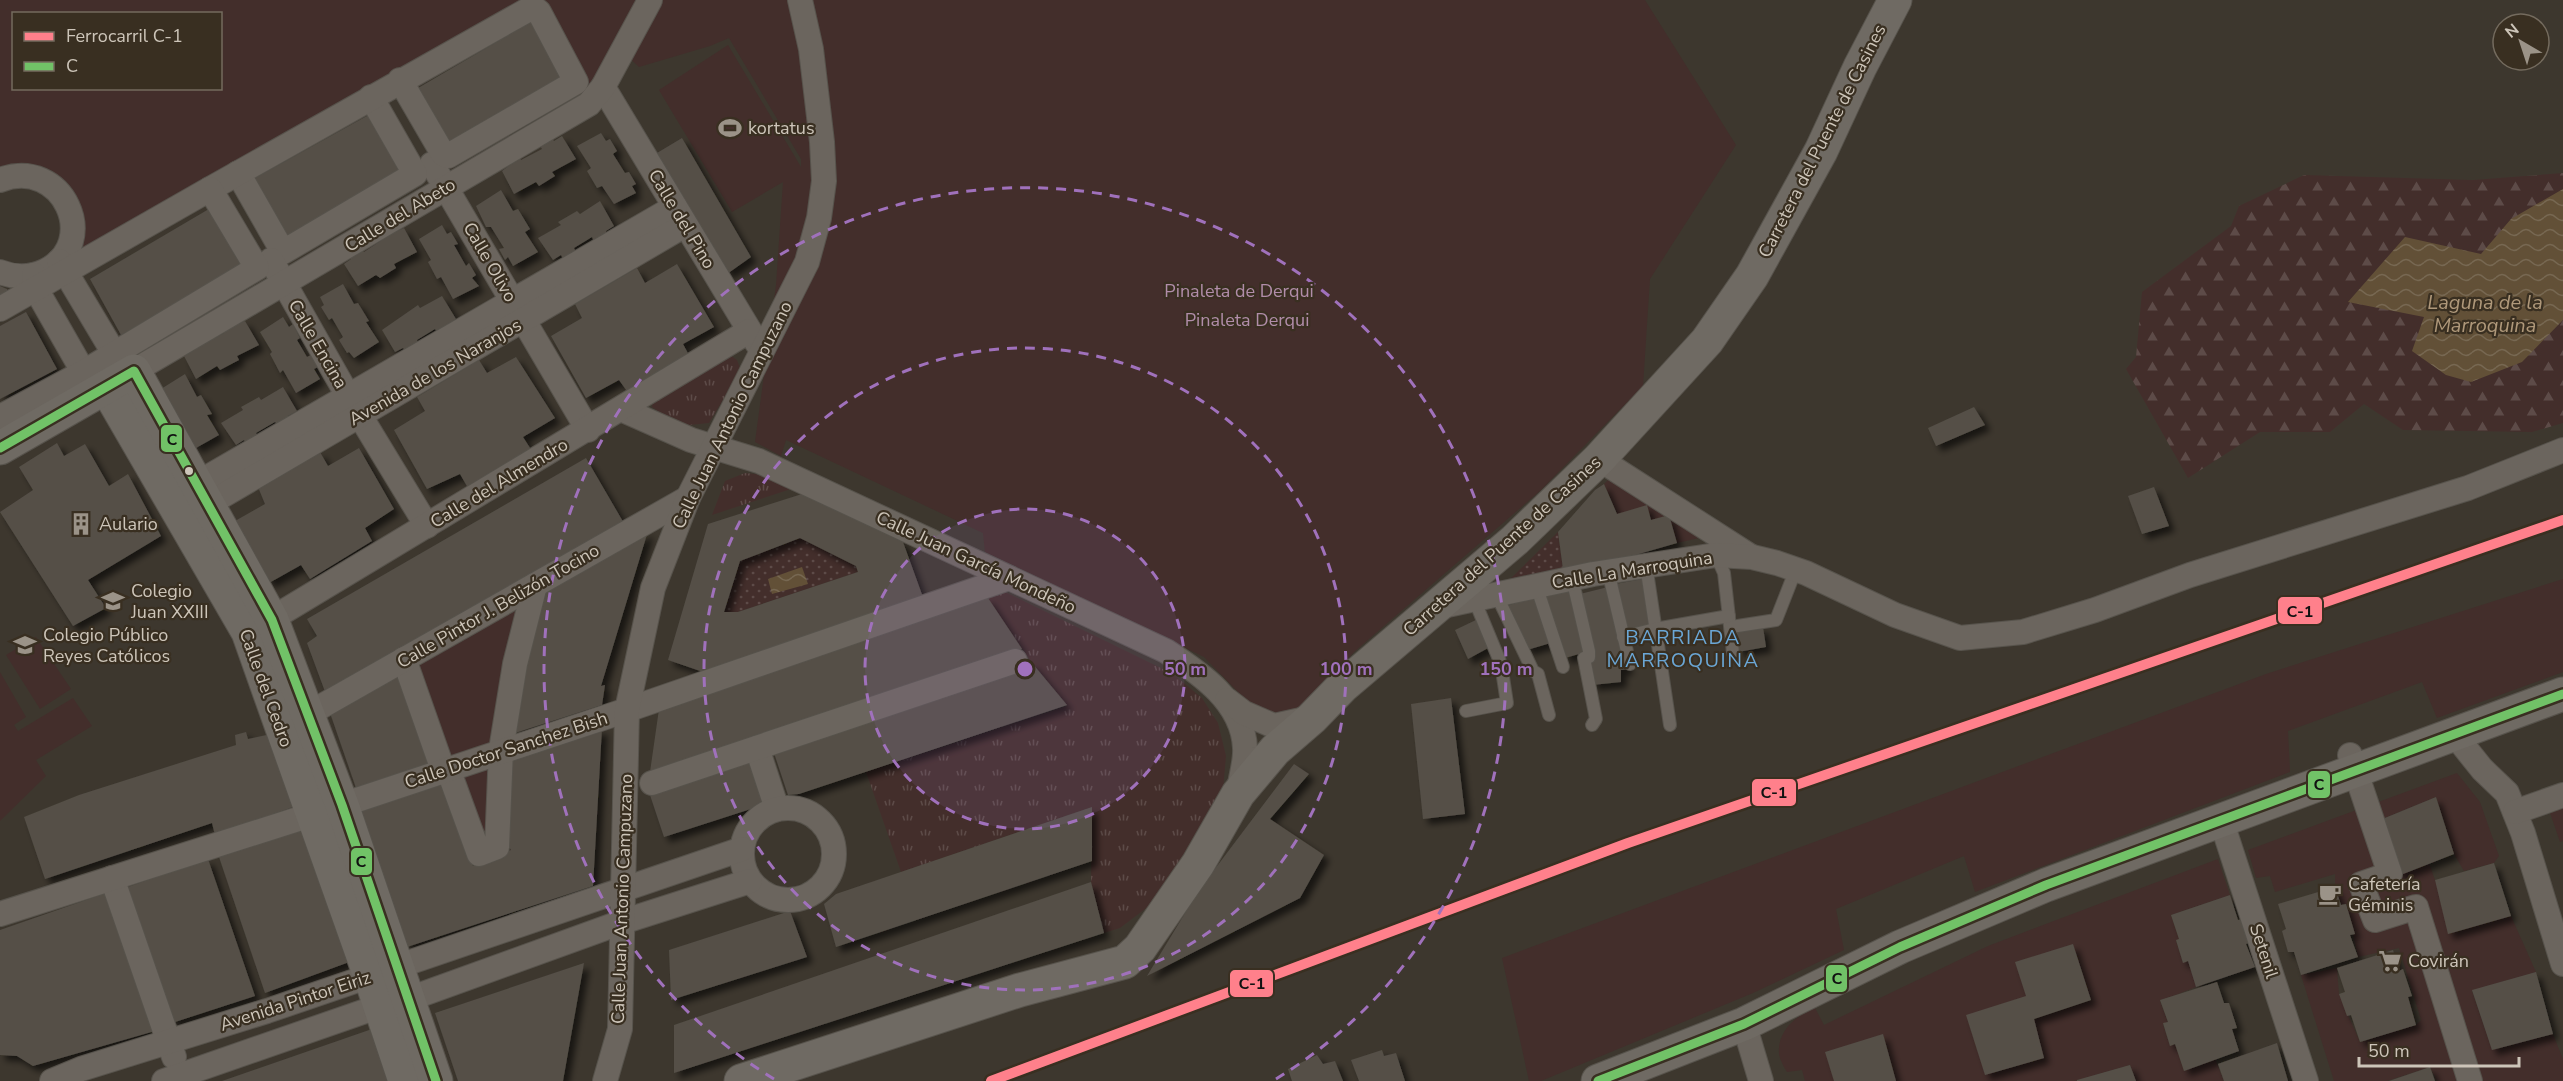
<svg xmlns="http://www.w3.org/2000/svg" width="2563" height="1081" font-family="'Nunito Sans',sans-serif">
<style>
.grass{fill:url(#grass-tufts)}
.forest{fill:url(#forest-firs)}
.park{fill:#432e2b;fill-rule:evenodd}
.garden{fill:url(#garden-dots)}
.water{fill:url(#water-waves)}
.building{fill:#544f47;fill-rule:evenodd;filter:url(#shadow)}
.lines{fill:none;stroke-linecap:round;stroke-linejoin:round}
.lane-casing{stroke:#57534c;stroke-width:14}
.street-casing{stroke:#57534c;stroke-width:26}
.secondary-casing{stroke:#57534c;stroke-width:35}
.lane{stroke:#6b655e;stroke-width:12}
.street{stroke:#6b655e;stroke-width:24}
.secondary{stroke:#6f6a63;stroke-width:33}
.bus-1-casing{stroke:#392f21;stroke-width:14}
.bus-1{stroke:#71c267;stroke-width:9}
.rail-1-casing{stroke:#392f21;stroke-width:15}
.rail-1{stroke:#ff808b;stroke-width:10}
.ring{fill:none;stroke:#a071bc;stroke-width:3;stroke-dasharray:10 8}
.bus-dot{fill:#cdc5b9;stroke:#392f21;stroke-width:2}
.labels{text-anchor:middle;stroke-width:4.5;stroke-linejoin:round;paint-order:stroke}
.poi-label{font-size:18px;fill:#cdc5b9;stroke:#392f21;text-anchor:start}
.street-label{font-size:18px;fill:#cdc5b9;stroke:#392f21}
.park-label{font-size:18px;fill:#b18da9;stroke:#392f21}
.water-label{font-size:20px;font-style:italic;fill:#af987a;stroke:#392f21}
.neighbourhood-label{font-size:20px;letter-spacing:1.5px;fill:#6ba7d6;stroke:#392f21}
.centre{fill:#a071bc;stroke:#392f21;stroke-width:3}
.ring-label{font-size:18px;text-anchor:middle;font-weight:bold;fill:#a071bc;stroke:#392f21;stroke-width:4.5;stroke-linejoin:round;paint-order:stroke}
.line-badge{stroke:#392f21;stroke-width:2}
.pale-badge-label{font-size:16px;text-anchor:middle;font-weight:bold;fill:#111}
</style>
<defs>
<pattern id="grass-tufts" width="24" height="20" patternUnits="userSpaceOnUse" patternTransform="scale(1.5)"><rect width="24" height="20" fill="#432e2b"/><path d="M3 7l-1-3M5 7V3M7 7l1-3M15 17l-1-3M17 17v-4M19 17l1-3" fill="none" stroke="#5d4b48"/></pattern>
<pattern id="forest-firs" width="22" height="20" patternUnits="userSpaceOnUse" patternTransform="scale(1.5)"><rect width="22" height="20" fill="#432e2b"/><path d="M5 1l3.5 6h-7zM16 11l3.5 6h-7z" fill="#5d4b48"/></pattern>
<pattern id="garden-dots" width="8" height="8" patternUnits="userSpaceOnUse" patternTransform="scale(1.5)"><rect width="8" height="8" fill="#432e2b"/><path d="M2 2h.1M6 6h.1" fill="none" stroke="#5d4b48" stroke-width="1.8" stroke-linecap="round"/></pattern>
<pattern id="water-waves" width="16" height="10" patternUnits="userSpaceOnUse" patternTransform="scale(1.5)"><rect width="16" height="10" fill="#625037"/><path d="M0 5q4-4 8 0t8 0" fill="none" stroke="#776852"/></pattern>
<filter id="shadow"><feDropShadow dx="5.5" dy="5.5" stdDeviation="3" flood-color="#0009"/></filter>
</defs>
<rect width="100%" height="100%" fill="#3d372e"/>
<g class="grass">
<polygon points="730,355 737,360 741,370 709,423 680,426 652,407 653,399"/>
<polygon points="745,473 764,475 794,488 712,515 725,481"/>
<polygon points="1005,592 1173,674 1202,698 1218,723 1226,756 1223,791 1197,839 1153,903 1120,928 1104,933 1091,882 1092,807 901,872 866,772 1067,706 1032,663 988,598"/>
</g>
<polygon class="forest" points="2563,173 2563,423 2532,432 2403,430 2364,404 2330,432 2260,432 2188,478 2126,369 2136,357 2142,292 2231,226 2239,206 2304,175 2473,180"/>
<g class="park">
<path d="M0,0H1645L1736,145L1650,279L1643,386L1540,491L1354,652L1299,710L1266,721L1204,657L985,552L983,533L786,440L781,456L755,442L776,285L783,182L732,212L659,90L728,45L801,167V159L729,38L710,46L639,67L616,45L587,92L541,7L80,254L79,211L67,182L26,168L0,171ZM14,14H220V88H14Z"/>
<polygon points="1612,476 1708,536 1677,543 1669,516 1651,520 1617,514 1604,484"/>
<polygon points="2563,579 2563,672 2437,718 2422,682 2288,731 2290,772 1975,892 1964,856 1836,909 1844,950 1753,993 1541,1081 1529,1081 1502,958 2266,674"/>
<polygon points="527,597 495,743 447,760 414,663"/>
<polygon points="36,637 71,689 40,709 6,655"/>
<polygon points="0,672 26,717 14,725 18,731 73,698 92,726 36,760 46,776 0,821"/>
<polygon points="493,761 492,842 483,845 456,775"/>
<polygon points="2457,773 2480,802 2499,856 2494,863 2464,871 2454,854 2436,797 2380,820 2429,863 2435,880 2511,916 2536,972 2472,991 2492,1049 2553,1034 2563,1059 2563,1081 2437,1081 2430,1067 2387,1081 2334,1081 2301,975 2337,968 2339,994 2360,1042 2416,1025 2421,1020 2399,948 2358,957 2346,904 2341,905 2335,887 2335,874 2275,892 2270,876 2256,878 2248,850"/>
<polygon points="2563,795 2563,841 2560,842 2546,801"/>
<path d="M2218,859L2230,895L2171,915L2179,939L2176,941L2183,962L2188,961L2196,987L2160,1001L2168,1022L2163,1024L2170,1046L2175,1044L2184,1070L2215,1059L2224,1081H2136L2130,1065L2075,1081H1805L1802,1070L1787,1072C1784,1067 1780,1060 1779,1054C1777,1031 1796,1015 1815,1008L1824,1025L1988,946Z"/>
</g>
<g class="garden">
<polygon points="1558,532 1563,569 1505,584"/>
<polygon points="800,538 856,566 858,572 738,612 724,612 740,561"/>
</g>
<g class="water">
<polygon points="2563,189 2563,320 2522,362 2471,382 2446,375 2412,351 2424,317 2348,302 2405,237 2481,254 2511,219"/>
<polygon points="802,567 808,584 772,594 768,579"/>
</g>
<g class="building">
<polygon points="536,19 567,75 444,148 413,91"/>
<polygon points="374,112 407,170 283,238 248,182"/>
<polygon points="601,133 606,141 610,139 617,151 613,154 625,173 629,172 636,184 632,186 636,193 614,204 602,186 597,188 587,171 591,168 577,146"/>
<polygon points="562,136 576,159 552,172 555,176 539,186 536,182 514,194 502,171 520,157 521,160 542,149 540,146 552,138 554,141"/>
<polygon points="682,138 751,257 727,274 657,153"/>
<polygon points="501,190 513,211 518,209 530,229 525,232 538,252 513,266 508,257 505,260 499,249 504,248 491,227 486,227 476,206"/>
<polygon points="600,201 614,226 606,231 607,237 594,242 592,237 574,248 576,252 563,259 561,255 553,260 538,238 561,225 558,222 577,211 580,214"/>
<polygon points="214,206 245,262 121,335 90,279"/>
<polygon points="442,225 447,234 451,232 458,244 454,245 466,266 469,263 476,275 472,278 479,286 453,299 441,277 437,279 428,262 431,260 419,239"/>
<polygon points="404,228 417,252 394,264 396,268 380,278 376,275 358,286 344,264 351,259 350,256 361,249 364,252 382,240 381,237 393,230 395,232"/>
<polygon points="677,264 714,327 683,344 690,357 629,394 619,380 586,398 551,336 582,318 575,304 637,268 645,283"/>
<polygon points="343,284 354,304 358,303 369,321 366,322 379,342 354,358 349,352 347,353 339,340 343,337 332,318 329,320 321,307 324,305 320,297"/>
<polygon points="0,286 7,289 8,293 0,298"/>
<polygon points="442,296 456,319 452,322 454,325 438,334 435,329 417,340 419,345 406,352 403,348 395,352 382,330 418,305 420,308"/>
<polygon points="26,312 57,369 0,399 0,326"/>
<polygon points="283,317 289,327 293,324 300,338 297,340 307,357 311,355 318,367 314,369 320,379 296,393 283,370 280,373 270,354 272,352 260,332"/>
<polygon points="245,321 259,345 237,356 239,360 220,370 217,366 196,379 184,356 193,351 191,348 203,341 204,344 224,333 222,330 234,322 236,325"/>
<polygon points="516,357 555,418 523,437 532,451 468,488 460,474 427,489 394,430 425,411 417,397 479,360 487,373"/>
<polygon points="185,374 197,397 201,395 212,414 207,415 219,435 196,448 191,440 188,442 182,431 186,430 161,389"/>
<polygon points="283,387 297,411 288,416 289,418 277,424 275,422 256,433 259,437 246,444 244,440 236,445 221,423 243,410 241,407 259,397 261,400"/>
<polygon points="1974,407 1985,425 1936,446 1928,428"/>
<polygon points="57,443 64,456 85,444 109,486 128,474 161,536 88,580 106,608 73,626 0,512 33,490 19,467"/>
<polygon points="359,448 394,509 365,528 372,541 310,579 301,565 269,583 235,521 265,504 258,487 320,452 328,466"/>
<polygon points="586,458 625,525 327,697 307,643 317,636 307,619"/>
<polygon points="1604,484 1617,514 1647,505 1651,520 1669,515 1677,543 1611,562 1563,569 1558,532 1595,490"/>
<polygon points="2154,487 2169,526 2142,534 2128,496"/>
<path d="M802,494L903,542L924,600L706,673L668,660L708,524ZM800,538L856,566L858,572L738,612H724L740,561Z"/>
<polygon points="648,531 601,686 605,685 602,705 515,733 523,672 549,581"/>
<polygon points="1643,579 1650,625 1626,632 1615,584"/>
<polygon points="1608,587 1628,669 1621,670 1621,682 1592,685 1588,662 1595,659 1580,594"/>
<polygon points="1571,590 1586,652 1565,658 1544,594"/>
<polygon points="1535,596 1554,642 1527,650 1504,607"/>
<polygon points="988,598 1022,649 650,772 659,709"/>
<polygon points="1478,619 1490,647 1468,659 1455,630"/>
<polygon points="1763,627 1766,647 1738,652 1734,631"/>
<polygon points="1032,663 1067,705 799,794 788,795 773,750"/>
<polygon points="401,669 435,763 356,788 329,710"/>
<polygon points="1451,698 1465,814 1423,819 1411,704"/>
<polygon points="602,728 593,886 407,947 361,809 445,780 473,866 511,850 505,841 512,755"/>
<polygon points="246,732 248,739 271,734 293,807 215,835 212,823 45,879 24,817 79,795 236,745 235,735"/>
<polygon points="753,755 764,800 757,807 664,837 650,795"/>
<polygon points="1294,764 1309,774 1270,819 1324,855 1300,898 1147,976 1199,890"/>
<polygon points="2436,797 2454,854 2398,876 2380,820"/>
<polygon points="1092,807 1092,861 836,947 824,904 836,894"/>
<polygon points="306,826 352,961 265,993 218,854"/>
<polygon points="208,859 255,996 172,1023 122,889"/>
<polygon points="2494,863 2511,916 2448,934 2435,880"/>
<polygon points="1091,882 1104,933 674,1073 674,1025"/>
<polygon points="2335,887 2341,905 2346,904 2355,934 2350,935 2358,957 2301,975 2294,952 2288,952 2282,931 2286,929 2278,904"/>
<polygon points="109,892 155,1031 33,1066 17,1056 0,1055 0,930"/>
<polygon points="2230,895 2238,920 2243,919 2251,942 2246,944 2255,967 2196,987 2188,961 2183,963 2176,940 2179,939 2171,915"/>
<polygon points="790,911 807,957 671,1000 669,950"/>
<polygon points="2073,944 2091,1000 2034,1019 2044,1058 1985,1075 1966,1015 2026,996 2015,962"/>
<polygon points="2393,950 2399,971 2403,969 2412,996 2408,997 2416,1025 2360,1042 2351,1015 2347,1016 2339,994 2345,992 2337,968"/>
<polygon points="584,963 563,1081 458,1081 435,1013"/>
<polygon points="2536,972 2553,1034 2492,1050 2472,990"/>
<polygon points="2217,982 2224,1003 2229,1003 2237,1028 2232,1029 2239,1051 2184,1071 2175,1044 2170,1046 2163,1023 2168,1022 2160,1000"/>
<polygon points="372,1029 389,1081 222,1081"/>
<polygon points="1883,1034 1896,1081 1834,1081 1825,1052"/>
<polygon points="2277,1043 2288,1081 2224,1081 2218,1064"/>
<polygon points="1382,1050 1384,1056 1396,1053 1405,1081 1359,1081 1351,1060"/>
<polygon points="1317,1055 1323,1064 1335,1061 1343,1081 1292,1081 1288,1069"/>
<polygon points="2130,1065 2136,1081 2077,1081 2077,1080"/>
<polygon points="2430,1067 2435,1081 2389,1081"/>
</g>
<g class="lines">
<g class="lane-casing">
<g id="lane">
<polyline points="1716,555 1724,573 1733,653"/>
<polyline points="1646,565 1670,725"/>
<polyline points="1608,571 1630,664"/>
<polyline points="1572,578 1589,651 1589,657 1584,658 1596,719 1592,725"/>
<polyline points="1536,585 1563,667"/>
<polyline points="1496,594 1533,671 1538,674 1549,715"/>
<polyline points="1731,627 1776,620 1796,569"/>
<polyline points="1623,637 1655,629 1729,616"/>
<polyline points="1466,711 1507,703 1501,664 1474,599"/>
</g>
</g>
<g class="street-casing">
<g id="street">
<polyline points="603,87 757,343"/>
<polyline points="432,164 588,430"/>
<polyline points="238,173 283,252 415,174 371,97"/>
<path d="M0,180C63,156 102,243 45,271C30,278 15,278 0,272"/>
<polyline points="210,189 533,7 539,12 576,82 448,156 443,154 400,80"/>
<polyline points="271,260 348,396 427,526"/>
<polyline points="59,261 121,365"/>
<polyline points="34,275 36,289 92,387"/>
<polyline points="0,309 210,189 257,268 84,372 0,417"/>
<polyline points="134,371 589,104 603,87 650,0"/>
<path d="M621,409L691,440L759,461L1166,651C1200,673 1243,702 1245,748C1246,762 1240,780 1238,794"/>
<polyline points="1599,459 1750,556"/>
<polyline points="184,491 675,207"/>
<polyline points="193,513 685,225"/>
<polyline points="1438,607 1593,574 1716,555 1752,557 1777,563 1806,573 1895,615 1960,638 2023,632 2095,610 2190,575 2468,488 2563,450"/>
<polyline points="258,627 749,331"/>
<polyline points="404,659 443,770"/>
<polyline points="1227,700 1244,713 1274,726 1310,718"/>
<polyline points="308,714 688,498"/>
<polyline points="2454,734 2482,769 2507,793 2523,833 2563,964"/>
<polyline points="757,748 777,809"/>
<polyline points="2350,755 2390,874 2361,884 2375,920 2416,907 2470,1081"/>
<polyline points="448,769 479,854 497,847 501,750 515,664 535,585"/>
<polyline points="652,783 1015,661"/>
<circle cx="788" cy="854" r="46"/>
<polyline points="2515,812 2563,795"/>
<polyline points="2221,820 2306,1081"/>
<polyline points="112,878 174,1057"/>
<polyline points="0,914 342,805 627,710 1009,578"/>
<polyline points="1744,1024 1761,1081"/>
<polyline points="52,1081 81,1069 267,1011 742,849"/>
<polyline points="164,1081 380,1006 409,999 622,922 750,881"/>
<polyline points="605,1081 620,1029 627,710 653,588 688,498 807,262 819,218 824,181 822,142 811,49 800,0"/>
</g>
</g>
<g class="secondary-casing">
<g id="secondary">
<polyline points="106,387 248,632 370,976 405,1081"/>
<polyline points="0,448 134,371 272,620 342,805 436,1081"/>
<polyline points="741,1081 1020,990 1125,962 1140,948 1198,864 1238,794 1275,750 1312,718 1342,687 1515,540 1599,459 1707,341 1752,276 1821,151 1860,67 1895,0"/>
<polyline points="1598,1081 1744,1024 1900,947 2046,885 2563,694"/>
</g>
</g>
<use href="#lane" class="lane"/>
<use href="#street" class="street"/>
<use href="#secondary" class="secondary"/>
<g class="bus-1-casing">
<g id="bus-1">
<polyline points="0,448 134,371 272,620 342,805 436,1081"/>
<polyline points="1598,1081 1744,1024 1900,947 2046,885 2563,694"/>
</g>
</g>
<use href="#bus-1" class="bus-1"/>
<g class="rail-1-casing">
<polyline id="rail-1" points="991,1081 1628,843 2563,520"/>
</g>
<use href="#rail-1" class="rail-1"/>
</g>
<circle cx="1025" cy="669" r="160" fill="#a071bc" fill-opacity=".12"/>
<g class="ring">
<circle cx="1025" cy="669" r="160"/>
<circle cx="1025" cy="669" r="321"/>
<path d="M774 1079A481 481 0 1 1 1276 1079"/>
</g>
<defs>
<g id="stadium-bare" transform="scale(1.8)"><path d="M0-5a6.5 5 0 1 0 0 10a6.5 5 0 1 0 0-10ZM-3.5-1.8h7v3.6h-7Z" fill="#9b9388" stroke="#392f21" stroke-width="2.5" paint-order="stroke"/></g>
<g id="building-bare" transform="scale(1.8)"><path d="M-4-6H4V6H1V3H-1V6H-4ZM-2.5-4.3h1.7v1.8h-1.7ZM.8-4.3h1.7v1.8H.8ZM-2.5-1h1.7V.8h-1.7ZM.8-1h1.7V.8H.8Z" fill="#9b9388" stroke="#392f21" stroke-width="2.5" paint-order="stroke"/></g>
<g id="school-bare" transform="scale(1.8)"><path d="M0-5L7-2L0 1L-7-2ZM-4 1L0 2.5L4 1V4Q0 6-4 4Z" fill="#9b9388" stroke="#392f21" stroke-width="2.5" paint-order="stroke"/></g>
<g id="cafe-bare" transform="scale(1.8)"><path d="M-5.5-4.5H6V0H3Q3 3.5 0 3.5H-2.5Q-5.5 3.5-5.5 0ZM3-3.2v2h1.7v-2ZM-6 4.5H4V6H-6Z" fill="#9b9388" stroke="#392f21" stroke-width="2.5" paint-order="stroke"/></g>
<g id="supermarket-bare" transform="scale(1.8)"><path d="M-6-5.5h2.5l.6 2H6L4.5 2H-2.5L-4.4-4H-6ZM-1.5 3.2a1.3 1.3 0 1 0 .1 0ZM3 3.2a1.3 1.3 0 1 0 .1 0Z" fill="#9b9388" stroke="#392f21" stroke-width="2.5" paint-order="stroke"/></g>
</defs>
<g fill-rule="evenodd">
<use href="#stadium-bare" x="730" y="128"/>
<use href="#building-bare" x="81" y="524"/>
<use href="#school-bare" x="113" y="601"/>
<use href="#school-bare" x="25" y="645"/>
<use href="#cafe-bare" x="2330" y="894"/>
<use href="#supermarket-bare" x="2390" y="961"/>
</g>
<circle class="bus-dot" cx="189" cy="471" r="5"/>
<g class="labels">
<g class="poi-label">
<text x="748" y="134">kortatus</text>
<text x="99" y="530">Aulario</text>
<text x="131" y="597">Colegio<tspan x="131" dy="21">Juan XXIII</tspan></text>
<text x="43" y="641">Colegio Público<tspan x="43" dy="21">Reyes Católicos</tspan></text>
<text x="2348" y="890">Cafetería<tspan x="2348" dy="21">Géminis</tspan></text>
<text x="2408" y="967">Covirán</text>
</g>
<g class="street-label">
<text transform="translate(1822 141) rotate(-63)" y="6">Carretera del Puente de Casines</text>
<text transform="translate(400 215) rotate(-31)" y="6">Calle del Abeto</text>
<text transform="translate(682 219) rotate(59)" y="6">Calle del Pino</text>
<text transform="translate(490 262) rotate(60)" y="6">Calle Olivo</text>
<text transform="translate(318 344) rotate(60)" y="6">Calle Encina</text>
<text transform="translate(435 372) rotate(-30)" y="6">Avenida de los Naranjos</text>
<text transform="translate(732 415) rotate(-64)" y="6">Calle Juan Antonio Campuzano</text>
<text transform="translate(499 483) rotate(-31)" y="6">Calle del Almendro</text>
<text transform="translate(1502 546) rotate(-42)" y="6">Carretera del Puente de Casines</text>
<text transform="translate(976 562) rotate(25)" y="6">Calle Juan García Mondeño</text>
<text transform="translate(1632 570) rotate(-9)" y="6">Calle La Marroquina</text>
<text transform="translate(498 606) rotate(-30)" y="6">Calle Pintor J. Belizón Tocino</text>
<text transform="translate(266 688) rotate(70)" y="6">Calle del Cedro</text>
<text transform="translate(506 750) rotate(-18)" y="6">Calle Doctor Sanchez Bish</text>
<text transform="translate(622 899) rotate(-88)" y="6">Calle Juan Antonio Campuzano</text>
<text transform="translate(2264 951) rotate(72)" y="6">Setenil</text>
<text transform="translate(295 1001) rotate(-18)" y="6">Avenida Pintor Eiriz</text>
</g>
<g class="park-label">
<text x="1239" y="297">Pinaleta de Derqui</text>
<text x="1247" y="326">Pinaleta Derqui</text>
</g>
<g class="water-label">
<text x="2485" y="309">Laguna de la<tspan x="2485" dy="23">Marroquina</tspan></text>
</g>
<g class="neighbourhood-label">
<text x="1683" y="644">BARRIADA<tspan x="1683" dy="23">MARROQUINA</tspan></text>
</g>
</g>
<circle cx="1025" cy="669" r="9" class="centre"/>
<g class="ring-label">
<text x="1185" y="675">50 m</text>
<text x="1346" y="675">100 m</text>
<text x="1506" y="675">150 m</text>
</g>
<g class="line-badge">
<rect x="160" y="424" width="23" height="29" rx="6" fill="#71c267"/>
<rect x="2277" y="596" width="46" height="29" rx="6" fill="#ff808b"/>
<rect x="2307" y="770" width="24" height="29" rx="6" fill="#71c267"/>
<rect x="1751" y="778" width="46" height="29" rx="6" fill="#ff808b"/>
<rect x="350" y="847" width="23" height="29" rx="6" fill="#71c267"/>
<rect x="1825" y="964" width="23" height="29" rx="6" fill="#71c267"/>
<rect x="1229" y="969" width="45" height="29" rx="6" fill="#ff808b"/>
</g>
<g class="pale-badge-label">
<text x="172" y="445">C</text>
<text x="2300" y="617">C-1</text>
<text x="2319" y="790">C</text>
<text x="1774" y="798">C-1</text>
<text x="361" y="867">C</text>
<text x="1837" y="984">C</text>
<text x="1252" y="989">C-1</text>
</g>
<rect x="12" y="12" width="210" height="78" fill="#392f21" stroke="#746b5e" stroke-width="1.5"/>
<rect x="24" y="32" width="30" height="9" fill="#ff808b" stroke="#746b5e" stroke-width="1.5"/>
<text x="66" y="42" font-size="18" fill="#cdc5b9">Ferrocarril C-1</text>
<rect x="24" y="62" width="30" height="9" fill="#71c267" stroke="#746b5e" stroke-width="1.5"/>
<text x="66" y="72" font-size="18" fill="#cdc5b9">C</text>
<g transform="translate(2521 42) rotate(321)"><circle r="28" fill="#392f21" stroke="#746b5e" stroke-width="1.5"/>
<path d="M0-4.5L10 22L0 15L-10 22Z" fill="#9b9388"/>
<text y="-9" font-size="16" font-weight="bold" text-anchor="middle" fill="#cdc5b9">N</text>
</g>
<path d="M2359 1057v9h160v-9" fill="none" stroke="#cdc5b9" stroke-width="3"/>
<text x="2368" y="1057" font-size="18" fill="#cdc5b9" stroke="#392f21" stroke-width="4.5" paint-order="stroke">50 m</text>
</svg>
